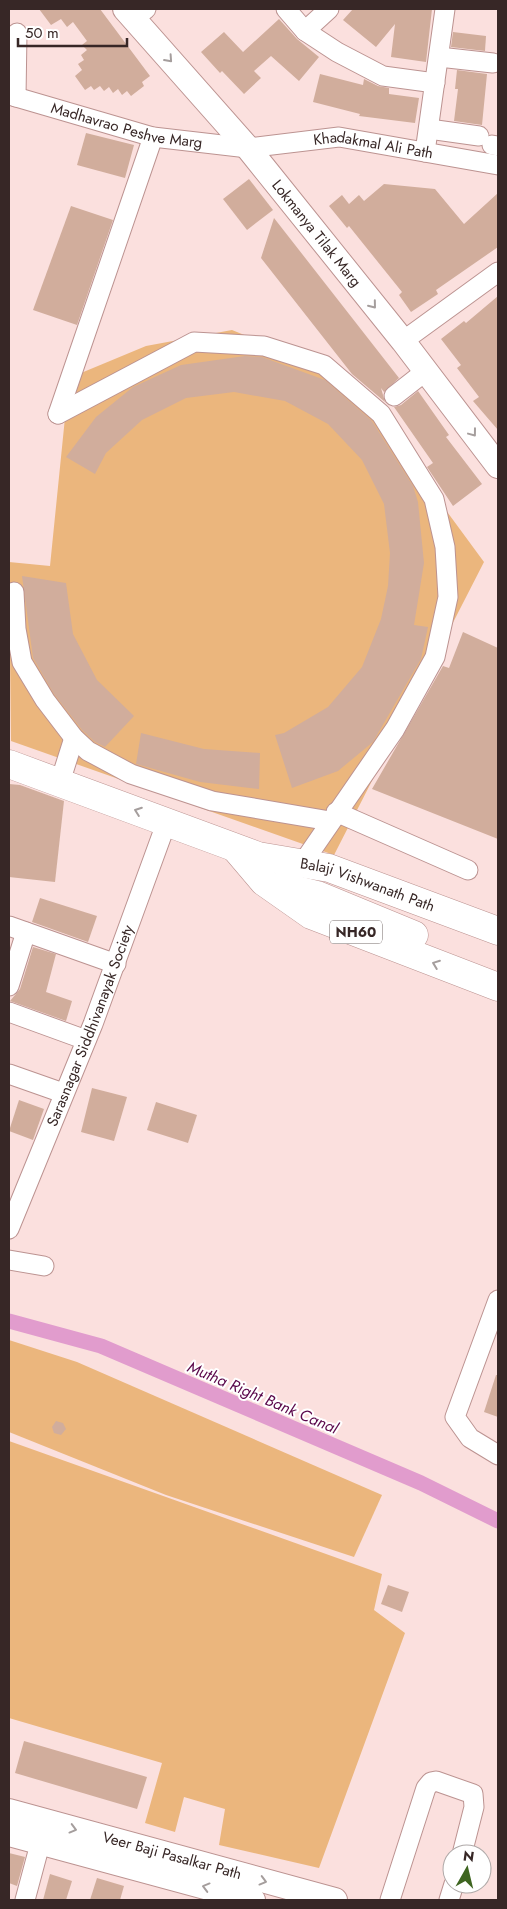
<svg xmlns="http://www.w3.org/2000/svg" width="507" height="1909" font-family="Jost,sans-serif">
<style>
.green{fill:#ebb67d}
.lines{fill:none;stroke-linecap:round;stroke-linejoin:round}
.canal{stroke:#e19ccd;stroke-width:15}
.building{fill:#d1ad9c}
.minor-casing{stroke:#bc9391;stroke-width:21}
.major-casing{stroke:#bc9391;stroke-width:26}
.highway-casing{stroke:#bc9391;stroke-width:29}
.minor{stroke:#fff;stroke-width:19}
.major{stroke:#fff;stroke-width:24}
.highway{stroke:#fff;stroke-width:28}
.oneway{stroke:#a59e9d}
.labels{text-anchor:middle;stroke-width:4;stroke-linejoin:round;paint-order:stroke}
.shield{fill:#fff;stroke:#736867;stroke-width:1}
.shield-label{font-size:14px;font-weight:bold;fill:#372726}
.street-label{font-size:15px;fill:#372726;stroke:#fff}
.water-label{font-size:16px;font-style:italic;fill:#5a074a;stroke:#fff}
</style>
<rect width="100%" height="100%" fill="#fbe0de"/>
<g class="green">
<polygon points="232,330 339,373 373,411 484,562 334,855 11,741 9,562 50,566 69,378 146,346"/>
<polygon points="9,1340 77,1362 382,1495 354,1557 166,1495 9,1432"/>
<polygon points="9,1441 382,1574 374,1610 405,1633 319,1868 219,1845 225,1809 184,1797 175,1832 145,1823 162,1763 9,1718"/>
</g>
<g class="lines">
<polyline class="canal" points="9,1321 101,1346 421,1483 498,1521"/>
</g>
<g class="building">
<polygon points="39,9 100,9 150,76 142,82 144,86 131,96 127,91 122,95 118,89 113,93 109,87 104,91 100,86 94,90 91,86 85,90 75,76 82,70 78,64 84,60 81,55 87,50 82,45 87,41 73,22 67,27 61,19 51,25"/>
<polygon points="353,9 432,9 426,62 391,57 395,24 376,47 343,20"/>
<polygon points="279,19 297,39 319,57 299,81 271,56 254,71 261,78 244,94 222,71 220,73 201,52 224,32 243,52"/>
<polygon points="453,32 486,36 485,51 451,47"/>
<polygon points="457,70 487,74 482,125 454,121 458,89 455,89"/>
<polygon points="320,74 363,85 364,79 378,86 389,88 389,94 419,98 415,123 359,116 360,114 313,102"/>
<polygon points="86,133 134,145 125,178 77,165"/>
<polygon points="249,179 273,210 247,230 223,199"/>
<polygon points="384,184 435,189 464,224 498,193 498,247 436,290 438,294 411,312 399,295 402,292 349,226 347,228 329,206 342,195 349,204 359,195 364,201"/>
<polygon points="71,206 113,220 77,325 33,310"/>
<polygon points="274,218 399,378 384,392 381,388 385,402 352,374 261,258"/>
<polygon points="498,296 498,430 473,401 479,397 457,368 461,365 441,339 464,321 466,323"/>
<polygon points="245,356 262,357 325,380 372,421 413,486 418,502 424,563 414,625 428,627 421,659 373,742 338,771 292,788 275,735 284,733 328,707 362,667 381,619 388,586 390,553 384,504 362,460 328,424 285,401 234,392 186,398 142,420 106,453 95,474 66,457 96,417 133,387 181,365"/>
<polygon points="418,391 449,435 446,437 482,484 453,506 427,467 433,463 394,407 401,405"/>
<polygon points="22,576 66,583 73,634 97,680 134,716 105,747 95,742 82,730 54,694 33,658"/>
<polygon points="463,632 498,648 498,839 372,789 443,666 449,668"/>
<polygon points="141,733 204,749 260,753 259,789 200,782 136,764"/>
<polygon points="9,784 20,785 64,801 55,882 9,877"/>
<polygon points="40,898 97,916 88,942 32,922"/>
<polygon points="33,947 56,954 46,992 72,1001 66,1021 10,1001 20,989"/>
<polygon points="92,1088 127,1097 114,1141 81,1132"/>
<polygon points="19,1100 44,1109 33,1140 9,1131"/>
<polygon points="156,1102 197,1115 188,1143 147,1130"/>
<polygon points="496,1375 498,1375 498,1417 484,1412"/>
<polygon points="56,1421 63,1423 66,1429 61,1435 54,1433 52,1427"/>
<polygon points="388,1585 409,1592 402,1612 381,1604"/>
<polygon points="24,1741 147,1777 137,1809 15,1773"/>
<polygon points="9,1853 25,1857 17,1886 9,1883"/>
<polygon points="50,1874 72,1881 66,1900 43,1900"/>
<polygon points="97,1878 124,1886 120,1900 90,1900"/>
</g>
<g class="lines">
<g class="minor-casing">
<g id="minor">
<polyline points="286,9 305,31 337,52 383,76 435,83"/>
<polyline points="133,19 146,9"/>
<polyline points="305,31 329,9"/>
<polyline points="439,57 493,63"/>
<path id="s1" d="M9,95L153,137L248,148L339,137L498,165"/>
<polyline points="16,97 17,33"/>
<polyline points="429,129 479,136"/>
<polyline points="492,145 498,146"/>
<polyline points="425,152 445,9"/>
<polyline points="403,341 498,272"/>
<polyline points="394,396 426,371"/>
<polyline points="58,414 194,342 264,346 324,365 381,414 434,499 445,547 448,597 435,657 395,729 302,864"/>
<polyline points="58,414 153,137"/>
<polyline points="14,592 16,629 22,662 45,700 74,738 88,751 131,774 212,801 330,821"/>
<polyline points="60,782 74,738"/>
<polyline points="336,812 468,870"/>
<polyline points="9,926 116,964"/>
<polyline points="9,986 26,932"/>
<polyline points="9,1012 86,1040"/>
<polyline points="9,1074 63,1093"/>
<path id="s2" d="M9,1229L93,1024L167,821"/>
<polyline points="9,1260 44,1266"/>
<polyline points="498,1300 455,1417 470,1438 498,1455"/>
<polyline points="25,1900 44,1829"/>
<polyline points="390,1900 426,1788 431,1782 436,1781 473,1794 474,1807 462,1854"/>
<polyline points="449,1900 454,1884"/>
</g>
</g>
<g class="major-casing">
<g id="major">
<path id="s3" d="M125,9L248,148L403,341L498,466"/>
<path id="s4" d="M9,1811L335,1900"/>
<polyline points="9,1834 253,1900"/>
</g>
</g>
<g class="highway-casing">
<g id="highway">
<path id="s5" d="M9,764L258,856L329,868L498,931"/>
<polyline points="236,849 264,882 311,915 498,987"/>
<polyline points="281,886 317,895 414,935"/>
</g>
</g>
<use href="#minor" class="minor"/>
<use href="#major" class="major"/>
<use href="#highway" class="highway"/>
</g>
<defs><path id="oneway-chevron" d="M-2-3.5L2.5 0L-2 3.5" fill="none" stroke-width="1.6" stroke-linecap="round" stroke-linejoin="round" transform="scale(1.25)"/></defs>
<g class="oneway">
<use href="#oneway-chevron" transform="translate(169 59) rotate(48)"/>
<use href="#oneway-chevron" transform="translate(373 305) rotate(51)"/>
<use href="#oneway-chevron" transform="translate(473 433) rotate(53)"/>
<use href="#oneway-chevron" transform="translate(138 811) rotate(-160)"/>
<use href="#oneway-chevron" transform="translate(436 964) rotate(-159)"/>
<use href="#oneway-chevron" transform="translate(73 1829) rotate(15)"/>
<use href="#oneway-chevron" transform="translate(263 1881) rotate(15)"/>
<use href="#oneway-chevron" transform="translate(206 1887) rotate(-165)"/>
</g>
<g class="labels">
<rect class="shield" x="330" y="920.5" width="52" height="23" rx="4"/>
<g class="shield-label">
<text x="356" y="937">NH60</text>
</g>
<g class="street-label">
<text dy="5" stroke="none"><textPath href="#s1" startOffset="122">Madhavrao Peshve Marg</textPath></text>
<text dy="5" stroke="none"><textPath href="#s1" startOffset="372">Khadakmal Ali Path</textPath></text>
<text dy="5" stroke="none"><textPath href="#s3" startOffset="295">Lokmanya Tilak Marg</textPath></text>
<text dy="5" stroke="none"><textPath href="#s5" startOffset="379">Balaji Vishwanath Path</textPath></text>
<text dy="5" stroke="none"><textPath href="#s2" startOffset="219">Sarasnagar Siddhivanayak Society</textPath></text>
<text dy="5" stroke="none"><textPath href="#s4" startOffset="169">Veer Baji Pasalkar Path</textPath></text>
</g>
<g class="water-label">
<text transform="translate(263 1397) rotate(23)" y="6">Mutha Right Bank Canal</text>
</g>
</g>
<rect width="507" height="1909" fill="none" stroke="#372726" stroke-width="20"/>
<g transform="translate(467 1869) rotate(8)"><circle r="24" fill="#ffffff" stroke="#afa9a8"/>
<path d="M0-4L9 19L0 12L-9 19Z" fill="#3e6520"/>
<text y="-8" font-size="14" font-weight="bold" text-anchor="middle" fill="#372726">N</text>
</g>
<path d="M18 38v8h109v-8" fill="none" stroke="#372726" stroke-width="2.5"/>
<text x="25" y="38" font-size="15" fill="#372726" stroke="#ffffff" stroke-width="4" paint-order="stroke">50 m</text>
</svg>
